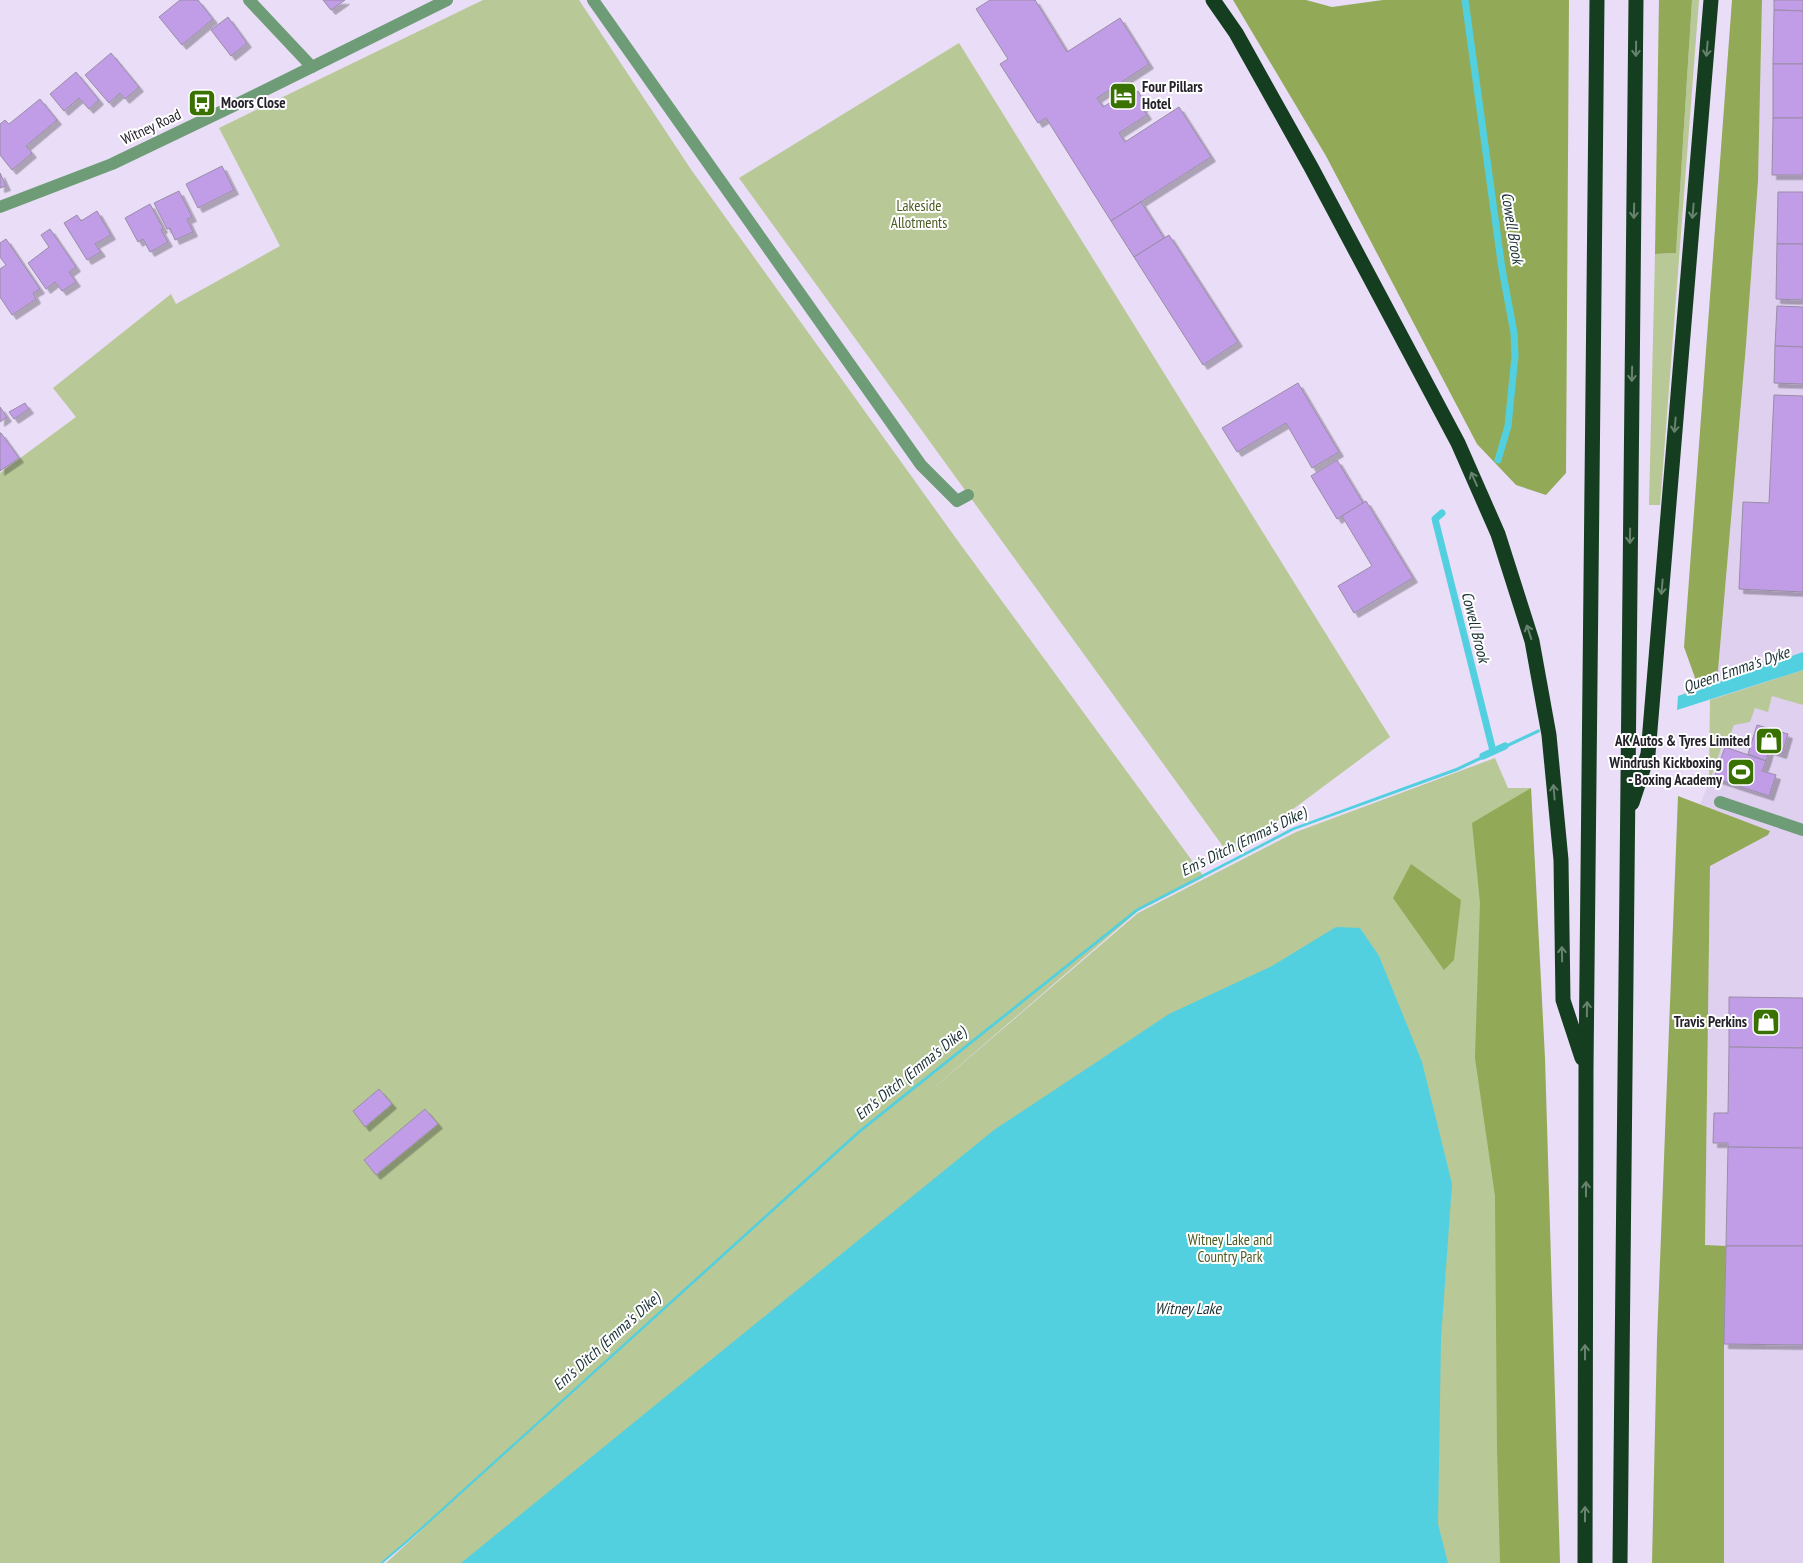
<svg xmlns="http://www.w3.org/2000/svg" width="1803" height="1563" font-family="'PT Sans Narrow',sans-serif">
<style>
.built{fill:#dfd0f0}
.green{fill:#b8c896}
.forest{fill:#92a958}
.water{fill:#53d0df}
.lines{fill:none;stroke-linecap:round;stroke-linejoin:round}
.stream{stroke:#53d0df;stroke-width:7}
.building{fill:#c19de7;stroke:#988da5;filter:url(#shadow)}
.minor{stroke:#6d9c76;stroke-width:12}
.highway{stroke:#153e20;stroke-width:15}
.oneway{stroke:#67826e}
.labels{text-anchor:middle;stroke-width:4;stroke-linejoin:round;paint-order:stroke}
.poi-label{font-size:15px;font-weight:bold;fill:#26222b;stroke:#fff;text-anchor:end}
.street-label{font-size:15px;fill:#26222b;stroke:#fff}
.park-label{font-size:15px;fill:#4c5b21;stroke:#fff}
.water-label{font-size:16px;font-style:italic;fill:#1c3235;stroke:#fff}
</style>
<defs>
<filter id="shadow"><feDropShadow dx="4.5" dy="4.5" stdDeviation="0" flood-color="#0004"/></filter>
</defs>
<rect width="100%" height="100%" fill="#e9ddf7"/>
<g class="built">
<polygon points="1762,0 1803,0 1803,652 1717,682 1746,345 1758,181"/>
<polygon points="1803,670 1803,1563 1724,1563 1724,1344 1726,1246 1705,1246 1710,866 1768,835 1700,804 1709,783 1710,700"/>
</g>
<g class="green">
<polygon points="483,0 579,0 690,168 955,537 1204,877 1138,911 914,1105 1138,913 1296,832 1495,758 1508,788 1531,788 1553,1563 386,1563 424,1528 381,1563 0,1563 0,473 76,417 53,388 171,294 176,304 280,246 219,128"/>
<polygon points="1692,0 1699,0 1660,505 1649,505 1655,254 1676,253"/>
<polygon points="959,43 1390,737 1230,856 739,178"/>
<polygon points="1803,670 1803,705 1772,696 1768,712 1755,708 1750,722 1734,725 1727,743 1723,743 1709,783 1710,700"/>
</g>
<g class="forest">
<polygon points="1233,0 1306,0 1332,7 1383,0 1569,0 1566,473 1546,495 1516,485 1477,444 1326,156"/>
<polygon points="1659,0 1692,0 1676,253 1655,254"/>
<polygon points="1732,0 1762,0 1758,181 1746,345 1717,682 1699,689 1684,647"/>
<polygon points="1531,788 1545,1058 1560,1563 1500,1563 1497,1448 1495,1196 1475,1058 1480,903 1472,823"/>
<polygon points="1678,796 1770,831 1768,835 1710,866 1705,1245 1726,1246 1724,1344 1724,1563 1652,1563 1657,1340"/>
<polygon points="1411,864 1461,900 1454,960 1444,970 1393,898"/>
</g>
<g class="water">
<polygon points="1803,652 1803,670 1677,710 1678,696"/>
<polygon points="1539,729 1540,732 1457,771 1294,830 1138,911 861,1132 408,1542 383,1563 380,1563 407,1540 859,1130 1136,909 1292,828 1456,768"/>
<polygon points="1336,927 1360,928 1379,956 1422,1062 1452,1184 1441,1338 1438,1524 1448,1563 461,1563 994,1130 1169,1014 1272,966"/>
</g>
<g class="lines">
<g class="stream">
<polyline points="1465,0 1502,269 1514,333 1515,356 1508,426 1498,460"/>
<polyline points="1442,513 1435,519 1493,751"/>
<polyline points="1483,756 1505,746"/>
</g>
</g>
<g class="building">
<polygon points="180,0 198,0 213,19 182,45 159,17"/>
<polygon points="323,0 345,0 331,10"/>
<polygon points="990,0 1035,0 1067,52 1120,18 1149,64 1097,98 1103,107 1131,90 1134,94 1138,91 1146,105 1142,107 1147,115 1119,133 1125,142 1179,107 1211,157 1111,221 1046,118 1038,123 1000,64 1008,59 976,9"/>
<polygon points="1774,0 1803,0 1803,11 1774,10"/>
<polygon points="1774,10 1803,11 1803,64 1773,64"/>
<polygon points="228,17 247,43 231,56 211,30"/>
<polygon points="111,53 139,87 125,99 120,93 109,103 85,75"/>
<rect x="1773" y="64" width="30" height="54"/>
<polygon points="76,72 99,100 89,109 79,98 64,111 50,94"/>
<polygon points="40,99 57,120 26,146 32,153 12,170 0,155 0,124 5,120 9,124"/>
<polygon points="1773,118 1803,118 1803,175 1772,175"/>
<polygon points="222,166 234,190 198,208 186,184"/>
<polygon points="0,173 6,186 0,188"/>
<polygon points="179,191 192,217 187,219 193,232 175,240 170,228 167,229 154,203"/>
<polygon points="1778,192 1803,192 1803,244 1777,244"/>
<polygon points="1141,202 1164,238 1134,257 1111,221"/>
<polygon points="150,204 163,228 161,230 168,242 150,252 143,239 138,242 125,218"/>
<polygon points="97,211 111,235 95,244 101,252 87,260 64,223 77,215 81,221"/>
<polygon points="50,229 76,267 69,272 76,282 62,291 55,282 46,289 28,263 49,247 41,235"/>
<polygon points="1169,235 1238,342 1203,365 1134,257"/>
<polygon points="6,239 40,289 33,293 36,299 12,315 0,297 0,269 6,265 0,257 0,243"/>
<polygon points="1777,244 1803,244 1803,300 1776,299"/>
<polygon points="1777,306 1803,307 1803,347 1775,346"/>
<polygon points="1775,346 1803,347 1803,384 1774,383"/>
<polygon points="1298,383 1339,452 1312,468 1286,423 1237,452 1222,428"/>
<polygon points="1774,395 1803,396 1803,592 1739,589 1743,502 1769,503"/>
<polygon points="25,403 29,409 14,419 9,412"/>
<polygon points="0,407 7,417 0,422"/>
<polygon points="0,433 1,433 19,458 0,471"/>
<polygon points="1337,460 1363,503 1337,519 1311,476"/>
<polygon points="1366,501 1413,578 1354,613 1338,586 1372,566 1342,516"/>
<polygon points="1757,725 1788,734 1782,754 1769,750 1766,761 1748,754"/>
<polygon points="1725,747 1766,761 1762,771 1776,775 1769,796 1714,778"/>
<polygon points="1729,997 1803,998 1803,1048 1729,1047"/>
<polygon points="1729,1047 1803,1048 1803,1148 1728,1147 1728,1143 1713,1143 1714,1113 1728,1113"/>
<polygon points="379,1089 392,1104 365,1127 353,1111"/>
<polygon points="425,1109 438,1124 376,1175 364,1160"/>
<polygon points="1728,1147 1803,1148 1803,1246 1726,1246"/>
<polygon points="1726,1246 1803,1246 1803,1345 1724,1344"/>
</g>
<g class="lines">
<g class="minor">
<polyline points="249,0 312,67"/>
<polyline points="593,0 921,465 957,501 968,495"/>
<polyline points="0,207 112,164 231,107 447,0"/>
<polyline points="1720,802 1803,830"/>
</g>
<g class="highway">
<polyline points="1213,0 1236,33 1311,167 1458,443 1498,534 1532,641 1549,735 1561,860 1563,1000 1582,1058"/>
<polyline points="1632,803 1648,754 1711,0"/>
<polyline points="1585,1563 1586,1069 1597,0"/>
<polyline points="1620,1563 1636,0"/>
</g>
</g>
<defs><path id="oneway-shaft" d="M-6 0H5M1.5-3L5.5 0L1.5 3" fill="none" stroke-width="1.6" stroke-linecap="round" stroke-linejoin="round" transform="scale(1.25)"/></defs>
<g class="oneway">
<use href="#oneway-shaft" transform="translate(1636 49) rotate(91)"/>
<use href="#oneway-shaft" transform="translate(1707 49) rotate(95)"/>
<use href="#oneway-shaft" transform="translate(1634 211) rotate(91)"/>
<use href="#oneway-shaft" transform="translate(1693 211) rotate(95)"/>
<use href="#oneway-shaft" transform="translate(1632 374) rotate(91)"/>
<use href="#oneway-shaft" transform="translate(1675 425) rotate(95)"/>
<use href="#oneway-shaft" transform="translate(1474 479) rotate(-114)"/>
<use href="#oneway-shaft" transform="translate(1630 536) rotate(91)"/>
<use href="#oneway-shaft" transform="translate(1662 587) rotate(95)"/>
<use href="#oneway-shaft" transform="translate(1529 632) rotate(-108)"/>
<use href="#oneway-shaft" transform="translate(1554 792) rotate(-95)"/>
<use href="#oneway-shaft" transform="translate(1562 954) rotate(-91)"/>
<use href="#oneway-shaft" transform="translate(1587 1009) rotate(-89)"/>
<use href="#oneway-shaft" transform="translate(1586 1189) rotate(-90)"/>
<use href="#oneway-shaft" transform="translate(1585 1352) rotate(-90)"/>
<use href="#oneway-shaft" transform="translate(1585 1514) rotate(-90)"/>
</g>
<defs>
<g id="hotel-square" transform="scale(1.4375)"><rect x="-9" y="-9" width="18" height="18" rx="4" fill="#397200" stroke="#fff"/><path d="M-6-4.5h1.5V1H6V5H4.5V3h-9V5H-6ZM-4 0a1.8 1.8 0 1 1 3.6 0ZM.5 0V-2.5h3Q6-2.5 6 0Z" fill="#fff"/></g>
<g id="bus-square" transform="scale(1.4375)"><rect x="-9" y="-9" width="18" height="18" rx="4" fill="#397200" stroke="#fff"/><path d="M-5-6H5V4H4V6H2V4H-2V6H-4V4H-5ZM-3.5-4V0h7V-4ZM-3.5 1.2v1.5H-2V1.2ZM2 1.2v1.5H3.5V1.2Z" fill="#fff"/></g>
<g id="shop-square" transform="scale(1.4375)"><rect x="-9" y="-9" width="18" height="18" rx="4" fill="#397200" stroke="#fff"/><path d="M-5-2.5h2.3a2.7 3.5 0 0 1 5.4 0H5L5.5 6h-11ZM-1.5-2.5h3a1.5 2.3 0 0 0-3 0Z" fill="#fff"/></g>
<g id="stadium-square" transform="scale(1.4375)"><rect x="-9" y="-9" width="18" height="18" rx="4" fill="#397200" stroke="#fff"/><path d="M0-5a6.5 5 0 1 0 0 10a6.5 5 0 1 0 0-10ZM-3.5-1.8h7v3.6h-7Z" fill="#fff"/></g>
</defs>
<g fill-rule="evenodd">
<use href="#hotel-square" x="1123" y="96"/>
<use href="#bus-square" x="202" y="103"/>
<use href="#shop-square" x="1769" y="741"/>
<use href="#stadium-square" x="1741" y="772"/>
<use href="#shop-square" x="1766" y="1022"/>
</g>
<g class="labels">
<g class="poi-label">
<text x="1142" y="92" text-anchor="start">Four Pillars<tspan x="1142" dy="17">Hotel</tspan></text>
<text x="221" y="108" text-anchor="start">Moors Close</text>
<text x="1750" y="746">AK Autos &amp; Tyres Limited</text>
<text x="1722" y="768">Windrush Kickboxing<tspan x="1722" dy="17">- Boxing Academy</tspan></text>
<text x="1747" y="1027">Travis Perkins</text>
</g>
<g class="street-label">
<text transform="translate(151 127) rotate(-25)" y="5">Witney Road</text>
</g>
<g class="park-label">
<text x="919" y="211">Lakeside<tspan x="919" dy="17">Allotments</tspan></text>
<text x="1230" y="1245">Witney Lake and<tspan x="1230" dy="17">Country Park</tspan></text>
</g>
<g class="water-label">
<text transform="translate(1513 228) rotate(81)" y="6">Cowell Brook</text>
<text transform="translate(1476 627) rotate(76)" y="6">Cowell Brook</text>
<text transform="translate(1736 669) rotate(-19)" y="6">Queen Emma's Dyke</text>
<text transform="translate(1243 841) rotate(-26)" y="6">Em's Ditch (Emma's Dike)</text>
<text transform="translate(910 1073) rotate(-39)" y="6">Em's Ditch (Emma's Dike)</text>
<text x="1188" y="1314">Witney Lake</text>
<text transform="translate(606 1341) rotate(-42)" y="6">Em's Ditch (Emma's Dike)</text>
</g>
</g>
</svg>
